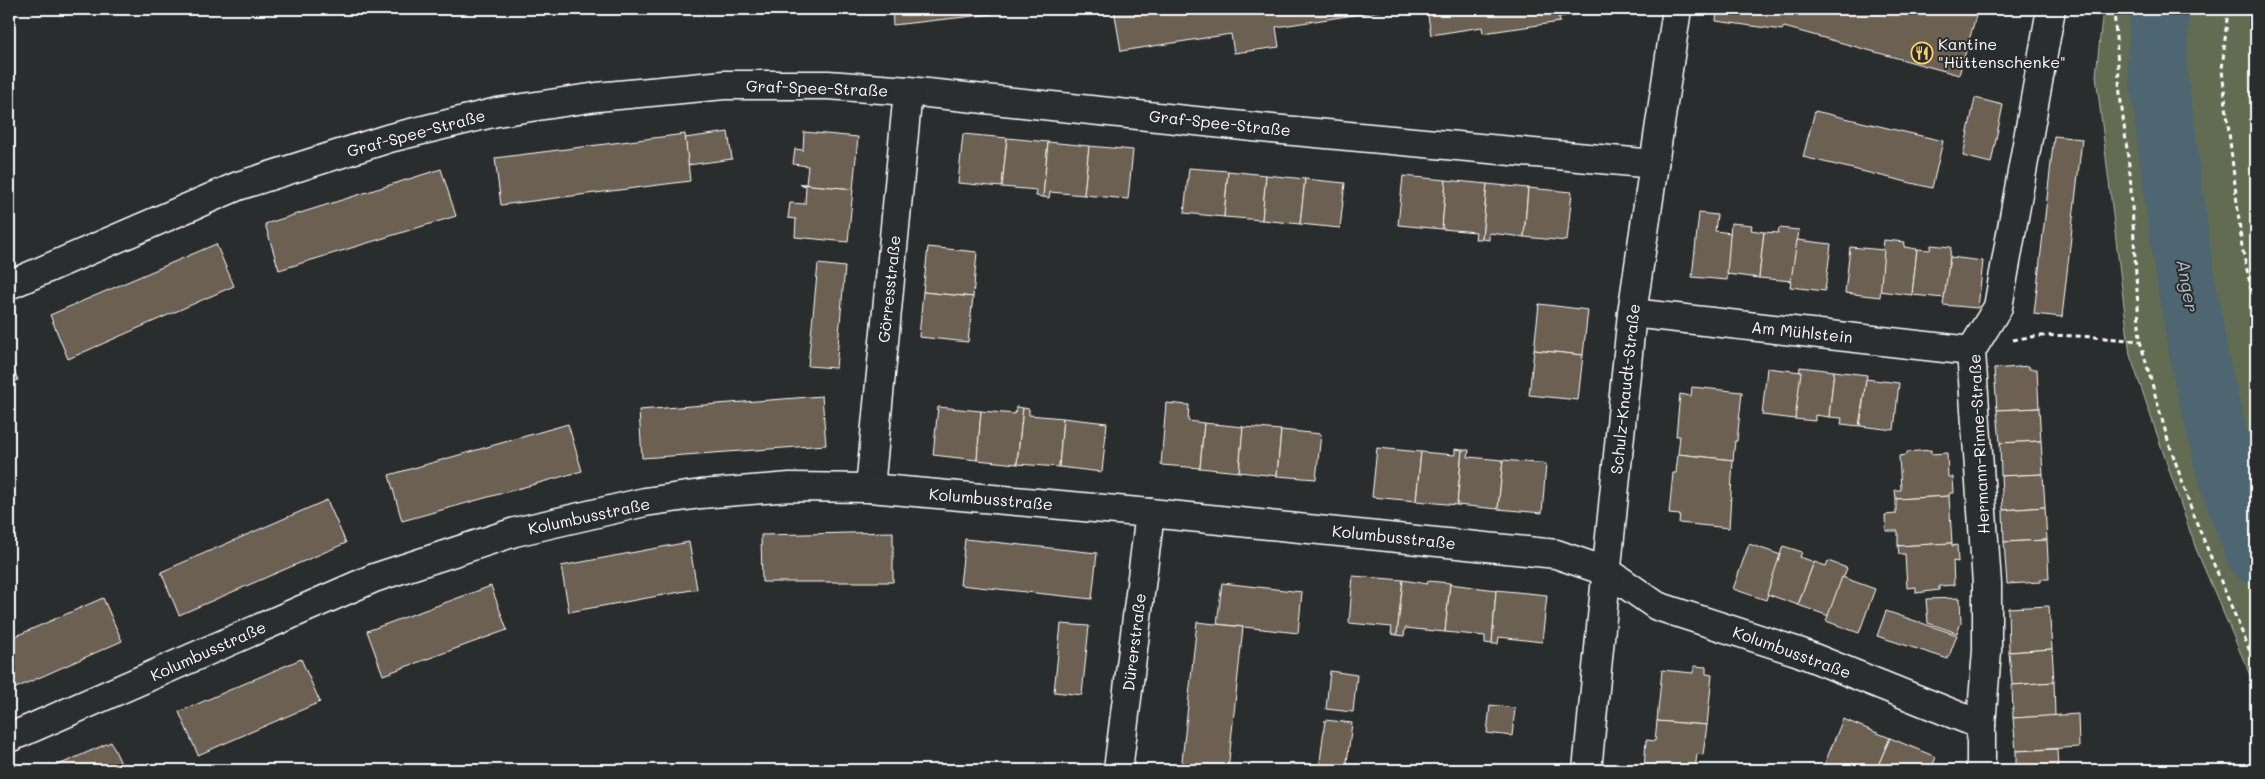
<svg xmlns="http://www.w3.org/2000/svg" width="2265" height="779" font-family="Mali,sans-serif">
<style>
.park{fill:#626c53;stroke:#b0b6a9}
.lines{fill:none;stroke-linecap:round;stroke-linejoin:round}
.river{stroke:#4d6671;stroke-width:59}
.building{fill:#6c6053;stroke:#fff}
.street-casing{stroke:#fff;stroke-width:31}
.path{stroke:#fff;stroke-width:3;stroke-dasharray:5 4;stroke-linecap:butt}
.street{stroke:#2a2d2e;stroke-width:28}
.labels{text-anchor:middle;stroke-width:4;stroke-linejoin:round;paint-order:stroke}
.poi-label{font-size:16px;fill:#fff;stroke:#2a2d2e;text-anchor:start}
.street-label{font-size:16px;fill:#fff;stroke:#2a2d2e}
.water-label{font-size:18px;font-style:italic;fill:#afbabf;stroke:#2a2d2e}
</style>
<rect width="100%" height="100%" fill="#2a2d2e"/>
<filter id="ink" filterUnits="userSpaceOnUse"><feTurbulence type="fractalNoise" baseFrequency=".02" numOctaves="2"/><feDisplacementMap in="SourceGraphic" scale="10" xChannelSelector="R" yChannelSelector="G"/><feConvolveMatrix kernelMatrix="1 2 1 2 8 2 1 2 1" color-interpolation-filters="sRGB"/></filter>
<g filter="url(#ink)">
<polygon class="park" points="2103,9 2256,9 2256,689 2196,549 2130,355 2096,75"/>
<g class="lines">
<polyline class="river" points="2160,9 2157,64 2180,244 2200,363 2228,479 2256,555"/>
</g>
<g class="building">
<polygon points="687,9 845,9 845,12"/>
<polygon points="861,9 992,9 992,14 893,25 892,10"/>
<polygon points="1114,9 1386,9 1386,10 1276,27 1279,47 1234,53 1231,34 1121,51"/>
<polygon points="1427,9 1557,9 1560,22 1483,33 1482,27 1431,35"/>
<polygon points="1557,9 1599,9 1600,11 1558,17"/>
<polygon points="1717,9 1978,9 1959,75 1784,27 1782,30 1716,21"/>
<polygon points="1975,98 2003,105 1991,163 1963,156"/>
<polygon points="1815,111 1943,141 1932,188 1803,157"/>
<polygon points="728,132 732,159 688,165 685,138"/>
<polygon points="804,132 858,137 853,189 800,184 806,184 808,166 793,164 795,149 803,150"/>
<polygon points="685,134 690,181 501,205 495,158"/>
<polygon points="963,134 1007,138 1002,187 958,183"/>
<polygon points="2054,136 2082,139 2062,317 2034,314"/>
<polygon points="1007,138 1048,142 1043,197 1036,196 1037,190 1002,187"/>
<polygon points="1048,142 1089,146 1084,195 1050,192 1049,198 1043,197"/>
<polygon points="1089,146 1133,150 1128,199 1084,195"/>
<polygon points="1189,168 1228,171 1224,217 1184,213"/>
<polygon points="441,169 456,216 279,270 265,224"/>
<polygon points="1228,171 1266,175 1262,220 1224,217"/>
<polygon points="1266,175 1305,179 1300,224 1262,220"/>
<polygon points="1403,176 1446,180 1442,229 1398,225"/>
<polygon points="1305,179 1345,183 1340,228 1300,224"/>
<polygon points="1446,180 1487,184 1482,239 1475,239 1476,232 1442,229"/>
<polygon points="800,184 853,189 848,242 795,237 796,219 788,218 790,203 805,204 806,186"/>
<polygon points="1487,184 1528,188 1524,237 1489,233 1489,240 1482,239"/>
<polygon points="1528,188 1572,192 1567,241 1524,237"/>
<polygon points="1699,213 1717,215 1715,231 1731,233 1727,280 1692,277"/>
<polygon points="1731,223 1752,225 1751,230 1764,232 1759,278 1727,274"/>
<polygon points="1779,228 1799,230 1792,281 1759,278 1764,232 1778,233"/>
<polygon points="1797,240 1831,244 1825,291 1790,287"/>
<polygon points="1884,240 1905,242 1904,247 1917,249 1912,295 1879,291"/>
<polygon points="216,244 234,286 68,359 50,315"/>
<polygon points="1931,245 1951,247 1945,298 1912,295 1917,249 1930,250"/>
<polygon points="928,247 977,252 973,297 923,292"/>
<polygon points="1850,247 1884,250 1880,297 1845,293"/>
<polygon points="1950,257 1983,261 1978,308 1943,305"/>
<polygon points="818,264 845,267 836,368 808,366"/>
<polygon points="923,292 973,297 968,342 919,337"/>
<polygon points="1539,304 1588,310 1583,355 1534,350"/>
<polygon points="1534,350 1583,355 1578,400 1529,395"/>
<polygon points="9,359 18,380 9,384"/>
<polygon points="2029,366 2029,369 2037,369 2039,408 1997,410 1994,369"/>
<polygon points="1800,367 1834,371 1829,417 1815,415 1815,421 1795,419"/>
<polygon points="1767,368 1801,372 1795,419 1762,415"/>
<polygon points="1834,371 1867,375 1859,426 1841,424 1842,418 1829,417"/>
<polygon points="1866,379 1899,383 1894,430 1860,426"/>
<polygon points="1692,387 1742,392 1737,441 1735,441 1733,460 1678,454 1680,436 1676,436 1680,394 1691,396"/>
<polygon points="822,396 826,445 642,458 639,410"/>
<polygon points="1166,403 1189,405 1188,421 1204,423 1200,468 1161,465"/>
<polygon points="938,407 981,411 977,460 933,455"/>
<polygon points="1016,407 1023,408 1017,464 977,460 981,411 1015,414"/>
<polygon points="1023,408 1029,409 1029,415 1063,418 1059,467 1017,464"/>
<polygon points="2039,408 2041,441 2000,443 1997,410"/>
<polygon points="1063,418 1107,423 1102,472 1059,467"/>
<polygon points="1204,423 1243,427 1239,472 1200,468"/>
<polygon points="568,424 582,471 402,521 389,475"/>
<polygon points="1243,427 1281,430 1277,476 1239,472"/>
<polygon points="1281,430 1321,434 1316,479 1277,476"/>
<polygon points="2041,441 2043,474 2001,476 2000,443"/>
<polygon points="1377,448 1421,452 1416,501 1372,497"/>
<polygon points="1455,449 1462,450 1457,505 1416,501 1421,452 1455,455"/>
<polygon points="1462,450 1469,450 1468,457 1503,460 1498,509 1457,505"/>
<polygon points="1931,450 1931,454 1947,453 1948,477 1953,477 1954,493 1950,493 1949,496 1896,499 1895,490 1901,490 1899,456 1907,455 1907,452"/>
<polygon points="1678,454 1733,460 1729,528 1679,523 1680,515 1669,514 1673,473 1676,473"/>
<polygon points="1503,460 1546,464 1542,513 1498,509"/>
<polygon points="2043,474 2045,507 2003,510 2001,476"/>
<polygon points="1949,496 1952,543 1898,546 1898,531 1886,531 1885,515 1896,514 1896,499"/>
<polygon points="327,500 346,543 179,615 161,572"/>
<polygon points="2045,507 2047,540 2004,542 2003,510"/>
<polygon points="893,532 893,582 762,582 761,535"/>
<polygon points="965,539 1097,553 1092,599 960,585"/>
<polygon points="2047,540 2049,579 2041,579 2041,582 2007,584 2004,542"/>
<polygon points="689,542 697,589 569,612 561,566"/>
<polygon points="1952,543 1952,546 1957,545 1958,562 1953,561 1954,585 1939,586 1939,590 1916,593 1916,587 1907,588 1905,554 1899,554 1898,546"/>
<polygon points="1749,544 1781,555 1766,600 1733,589"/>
<polygon points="1783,546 1802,552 1800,557 1814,562 1798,605 1767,594"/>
<polygon points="1828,561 1847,568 1829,616 1798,605 1814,562 1826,566"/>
<polygon points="1353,576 1403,580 1397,635 1391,634 1392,627 1349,623"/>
<polygon points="1842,577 1875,589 1859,633 1826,621"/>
<polygon points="1403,580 1427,584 1428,581 1450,583 1445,632 1405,628 1404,636 1397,635"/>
<polygon points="1222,583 1302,592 1298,633 1217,624"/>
<polygon points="1450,584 1496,590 1492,644 1485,643 1485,636 1445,632"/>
<polygon points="491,586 507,630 383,675 367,631"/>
<polygon points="1496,590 1547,595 1542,642 1499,637 1498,644 1492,644"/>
<polygon points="103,598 122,641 9,691 9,639"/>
<polygon points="1960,598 1961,623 1957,633 1928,623 1926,599"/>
<polygon points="2049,606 2052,649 2009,652 2008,608"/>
<polygon points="1886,611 1957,635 1948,659 1877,636"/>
<polygon points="1197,622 1243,627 1228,770 1181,770"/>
<polygon points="1061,624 1089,626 1082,695 1054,692"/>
<polygon points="2052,649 2054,682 2012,685 2009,652"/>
<polygon points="301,659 320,702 198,755 179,712"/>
<polygon points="1694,666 1706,667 1706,674 1712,675 1707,725 1657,721 1662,670 1693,673"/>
<polygon points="1330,671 1357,675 1353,712 1326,709"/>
<polygon points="2054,682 2055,716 2013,718 2012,685"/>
<polygon points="1490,705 1515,708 1512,736 1487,733"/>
<polygon points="2078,714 2079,747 2016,751 2013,718"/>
<polygon points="1843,719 1890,738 1876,770 1837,770 1824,765"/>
<polygon points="1325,720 1352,723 1346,770 1319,770"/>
<polygon points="1657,721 1707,725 1703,755 1697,754 1695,770 1644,770 1646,740 1655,741"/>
<polygon points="1890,738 1936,757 1931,770 1876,770"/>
<polygon points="111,742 124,770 47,770"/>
<polygon points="2057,749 2058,770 2016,770 2016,751"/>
</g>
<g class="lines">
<g class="street-casing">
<g id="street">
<polyline points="9,285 238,186 390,138 497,112 597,97 724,85 828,85 908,91 1272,129 1654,164"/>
<polyline points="1632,313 1971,351"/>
<polyline points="870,488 908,91"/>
<polyline points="9,738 374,578 515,532 645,502 701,494 790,487 870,488 1150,513 1556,554 1608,572 1657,606 1799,652 1981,725"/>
<polyline points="1118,770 1150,513"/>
<polyline points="1587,770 1632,313 1677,9"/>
<polyline points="1981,770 1981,725 1987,651 1987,584 1971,351 1998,307 2051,9"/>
</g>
</g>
<g class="path">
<polyline points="2114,9 2120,94 2130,173 2140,341 2167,437 2193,514 2256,666"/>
<polyline points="2228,9 2222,70 2242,247 2256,311"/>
<path d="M2013,340C2049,331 2102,338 2140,341"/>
</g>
<use href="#street" class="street"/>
</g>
</g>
<defs>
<g id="restaurant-ring" transform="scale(1.125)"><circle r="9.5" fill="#2a2d2e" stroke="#ffd166" stroke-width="1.5"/><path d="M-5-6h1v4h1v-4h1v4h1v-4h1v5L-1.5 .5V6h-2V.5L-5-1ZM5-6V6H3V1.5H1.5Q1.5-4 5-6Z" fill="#ffd166"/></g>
</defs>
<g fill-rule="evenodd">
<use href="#restaurant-ring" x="1922" y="53"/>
</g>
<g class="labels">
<g class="poi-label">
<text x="1938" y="50">Kantine<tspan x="1938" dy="18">"Hüttenschenke"</tspan></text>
</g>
<g class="street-label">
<text transform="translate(817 88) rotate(2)" y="6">Graf-Spee-Straße</text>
<text transform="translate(1220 123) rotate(6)" y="6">Graf-Spee-Straße</text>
<text transform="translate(416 133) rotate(-15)" y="6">Graf-Spee-Straße</text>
<text transform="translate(889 289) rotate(-84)" y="6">Görresstraße</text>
<text transform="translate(1802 332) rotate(6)" y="6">Am Mühlstein</text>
<text transform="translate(1625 389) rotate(-84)" y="6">Schulz-Knaudt-Straße</text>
<text transform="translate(1979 444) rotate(-93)" y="6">Hermann-Rinne-Straße</text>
<text transform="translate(991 499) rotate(5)" y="6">Kolumbusstraße</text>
<text transform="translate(589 516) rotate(-12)" y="6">Kolumbusstraße</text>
<text transform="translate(1394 537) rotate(6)" y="6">Kolumbusstraße</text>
<text transform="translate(1134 642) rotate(-83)" y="6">Dürerstraße</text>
<text transform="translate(208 651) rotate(-24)" y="6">Kolumbusstraße</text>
<text transform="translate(1792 652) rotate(20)" y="6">Kolumbusstraße</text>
</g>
<g class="water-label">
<text transform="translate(2187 286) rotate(80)" y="6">Anger</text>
</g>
</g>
<rect width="2265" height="779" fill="none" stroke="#2a2d2e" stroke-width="30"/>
<rect x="15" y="15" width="2235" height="749" fill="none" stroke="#fff" stroke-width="2" filter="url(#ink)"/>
</svg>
